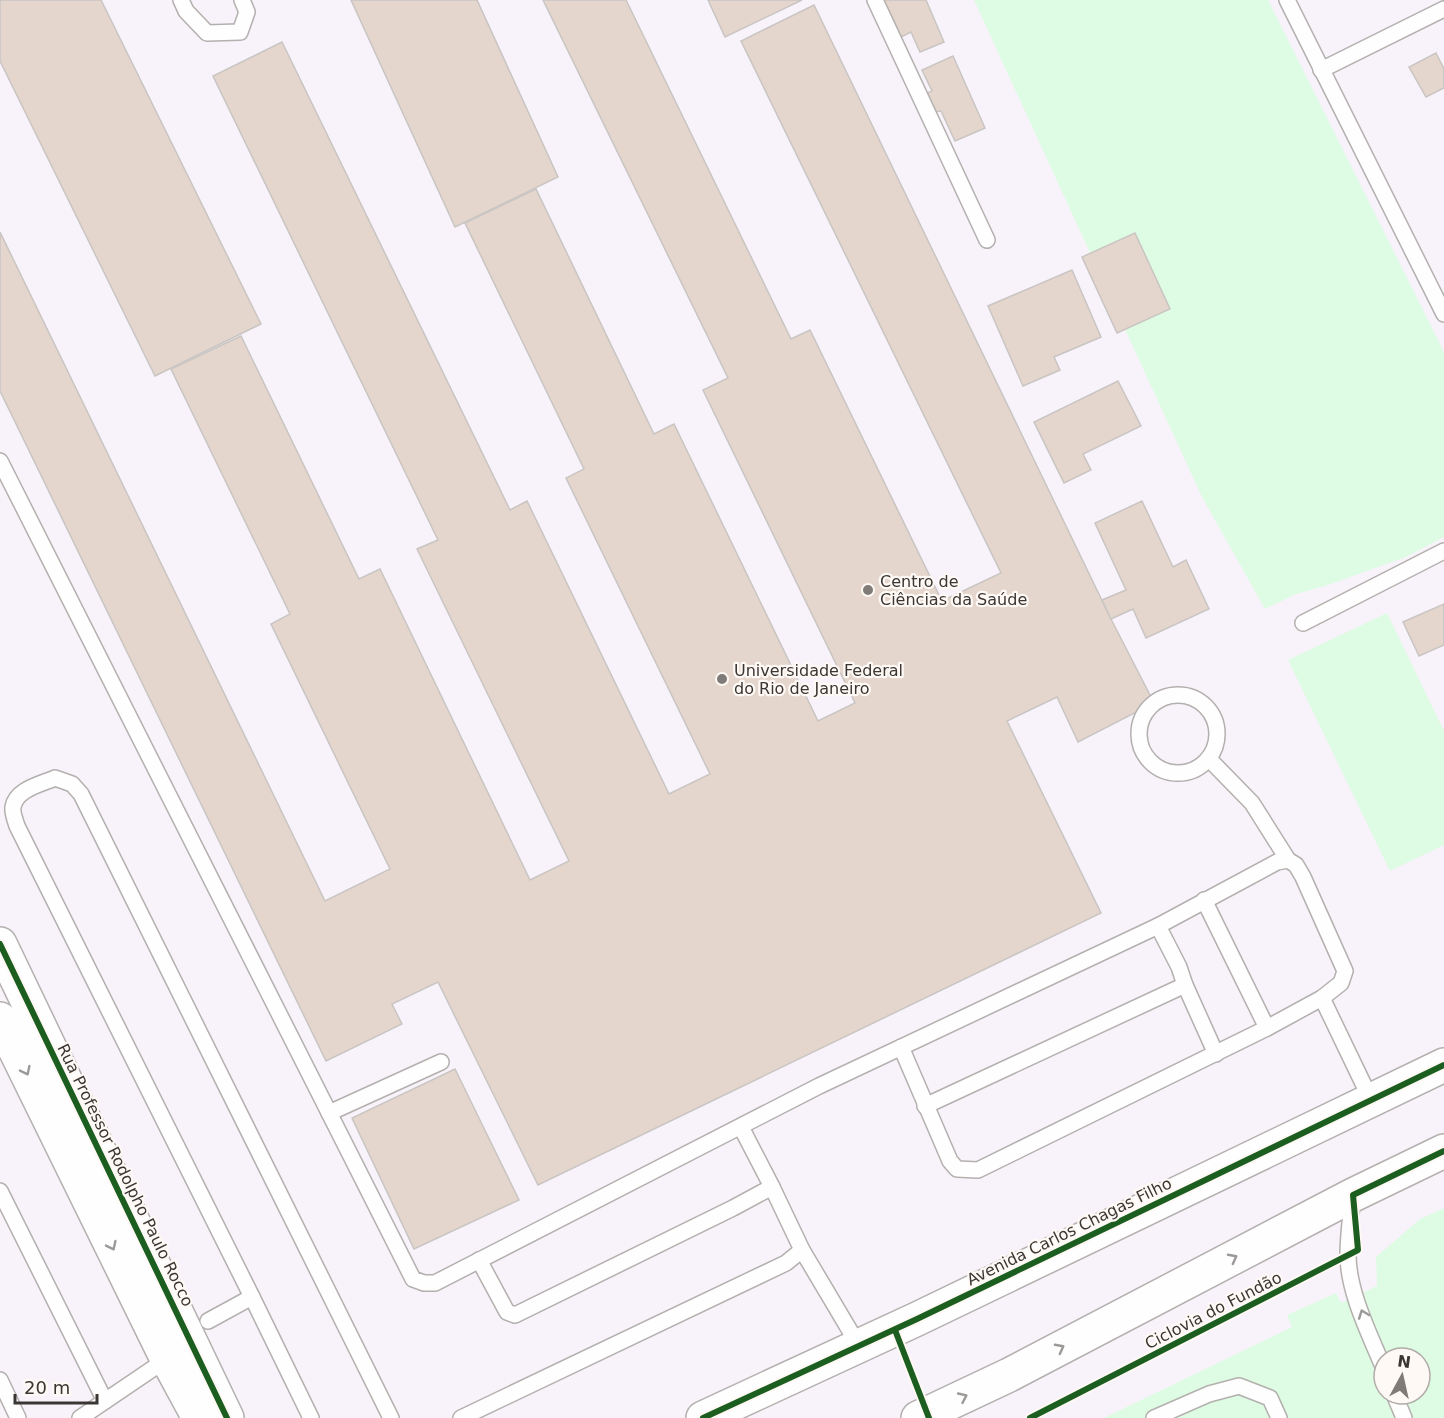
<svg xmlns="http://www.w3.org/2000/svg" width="1444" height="1418" font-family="'DejaVu Sans',sans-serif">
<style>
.education{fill:#f8f2fa;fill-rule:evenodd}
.green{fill:#defce3;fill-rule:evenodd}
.building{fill:#e4d6cc;stroke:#c9c5c3;stroke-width:1.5}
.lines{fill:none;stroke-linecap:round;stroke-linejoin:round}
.service-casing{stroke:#b3b0ae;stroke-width:18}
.tertiary-casing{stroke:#b3b0ae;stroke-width:36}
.service{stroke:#fffefe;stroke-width:15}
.tertiary{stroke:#fffefe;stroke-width:33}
.cycleway-casing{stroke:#fff9f5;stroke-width:10}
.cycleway{stroke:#1b5e20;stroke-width:6}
.oneway{stroke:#9c9a99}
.poi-dot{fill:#7e7b78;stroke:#fff9f5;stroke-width:2}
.labels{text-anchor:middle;stroke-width:4.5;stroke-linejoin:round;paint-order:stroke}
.poi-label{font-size:16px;fill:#3a3634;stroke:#fff9f5;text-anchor:start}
.street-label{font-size:16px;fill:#3a3634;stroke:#fff9f5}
</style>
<rect width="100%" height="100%" fill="#fdfaf7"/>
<path class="education" d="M0,0H1444V1418H0ZM1384,1358H1420V1394H1384Z"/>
<g class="green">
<polygon points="974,0 1268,0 1444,352 1444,537 1406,557 1328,585 1296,594 1265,609 1202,497"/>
<polygon points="1387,613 1444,731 1444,845 1390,871 1288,660"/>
<path d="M1444,1208V1418H1104L1292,1327L1287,1315L1336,1293L1341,1303L1377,1286L1376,1257L1420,1219ZM1384,1358H1420V1394H1384Z"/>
</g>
<g class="building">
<polygon points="0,0 101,0 261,324 155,376 0,61"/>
<polygon points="351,0 477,0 558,177 455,227"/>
<polygon points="543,0 626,0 791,339 810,330 942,601 1001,573 741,41 814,5 1111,619 1154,703 1078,742 1057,697 1007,721 1101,913 538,1185 438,982 392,1004 402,1024 326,1061 0,391 0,232 325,901 390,869 271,624 290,614 171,369 241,336 359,579 380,569 530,880 569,861 417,549 438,540 213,76 282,42 510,510 527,501 669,794 710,774 566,478 584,469 465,223 536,189 654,434 674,424 818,721 855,703 703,390 728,378"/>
<polygon points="708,0 802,0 725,37"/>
<polygon points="882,0 926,0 944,42 920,52 911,32 899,38"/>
<polygon points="1436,53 1444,69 1444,88 1426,97 1409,67"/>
<polygon points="953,56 985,128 955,141 941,111 928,113 921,96 932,91 922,70"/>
<polygon points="1135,233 1170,309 1117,333 1082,257"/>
<polygon points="1072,270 1101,337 1054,357 1060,370 1023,386 988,306"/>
<polygon points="1118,381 1141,426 1083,454 1091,470 1064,483 1034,422"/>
<polygon points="1142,501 1173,567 1186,560 1209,609 1146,638 1133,609 1111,619 1102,600 1126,590 1095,523"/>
<polygon points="1444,604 1444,645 1419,656 1403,622"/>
<polygon points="455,1069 519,1200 414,1249 352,1118"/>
</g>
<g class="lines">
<g class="service-casing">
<g id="service">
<polyline points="181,0 186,11 207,33 240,32 247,12 242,0"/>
<polyline points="875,0 987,240"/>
<polyline points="1287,0 1444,314"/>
<polyline points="1321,70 1444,9"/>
<polyline points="0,461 413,1279 424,1283 435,1283 819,1086 1158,926 1277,862 1288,860 1296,865 1303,877 1345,971 1341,983 1322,998 1267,1028 978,1170 957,1169 950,1161 901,1047"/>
<polyline points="1303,623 1444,551"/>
<circle cx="1178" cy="734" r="39"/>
<polyline points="1209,759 1252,803 1288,860"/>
<polyline points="1204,900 1267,1028"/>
<polyline points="1185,985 1216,1054"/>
<polyline points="1322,998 1371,1100"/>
<polyline points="925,1106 1185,985 1179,967 1158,926"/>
<polyline points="329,1113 441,1062"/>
<polyline points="741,1127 772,1187"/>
<polyline points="0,1191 105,1401"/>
<path d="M1353,1195C1351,1215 1348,1235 1348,1255C1348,1292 1370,1335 1384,1369"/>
<polyline points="802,1250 859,1346"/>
<polyline points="208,1321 252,1297"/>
<polyline points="0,1380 18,1418"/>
<polyline points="1394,1394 1404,1418"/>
<polyline points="80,1418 167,1359"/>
<path d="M311,1418L252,1297L17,826C15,820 12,812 13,807C16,789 42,784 55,778L72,784L81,794L391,1418"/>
<polyline points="461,1418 786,1263 802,1250 772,1187 733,1208 515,1315 507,1312 479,1260"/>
<polyline points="1154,1418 1209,1394 1239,1386 1270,1398 1279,1418"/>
</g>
</g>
<g class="tertiary-casing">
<g id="tertiary">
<polyline points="0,944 227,1418"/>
<polyline points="0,1019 167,1359 199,1418"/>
<polyline points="703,1418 917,1319 1444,1065"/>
<polyline points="918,1418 1009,1375 1353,1195 1444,1151"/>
</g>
</g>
<use href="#service" class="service"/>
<use href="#tertiary" class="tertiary"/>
<g class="cycleway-casing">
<g id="cycleway">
<polyline points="0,944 227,1418"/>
<polyline points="895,1330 929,1418"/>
<polyline points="703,1418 917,1319 1444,1065"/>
<polyline points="1030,1418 1358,1250 1353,1195 1444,1151"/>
</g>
</g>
<use href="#cycleway" class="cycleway"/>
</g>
<defs><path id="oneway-chevron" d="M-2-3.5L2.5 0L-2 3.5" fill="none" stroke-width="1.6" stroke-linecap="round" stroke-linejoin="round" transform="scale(1.5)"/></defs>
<g class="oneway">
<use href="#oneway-chevron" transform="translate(26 1071) rotate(64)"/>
<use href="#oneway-chevron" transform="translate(112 1246) rotate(64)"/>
<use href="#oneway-chevron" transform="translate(1233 1258) rotate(-28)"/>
<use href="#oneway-chevron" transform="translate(1363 1314) rotate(-110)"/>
<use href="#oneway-chevron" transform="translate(1060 1348) rotate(-28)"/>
<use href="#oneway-chevron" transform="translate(963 1397) rotate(-25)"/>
</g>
<g class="poi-dot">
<circle cx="868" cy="590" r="6"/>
<circle cx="722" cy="679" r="6"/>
</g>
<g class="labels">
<g class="poi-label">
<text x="880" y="587">Centro de<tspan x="880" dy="18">Ciências da Saúde</tspan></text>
<text x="734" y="676">Universidade Federal<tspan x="734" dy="18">do Rio de Janeiro</tspan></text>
</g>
<g class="street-label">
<text transform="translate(126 1175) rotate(64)" y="6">Rua Professor Rodolpho Paulo Rocco</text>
<text transform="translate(1069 1231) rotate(-26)" y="6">Avenida Carlos Chagas Filho</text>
<text transform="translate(1213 1310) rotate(-27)" y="6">Ciclovia do Fundão</text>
</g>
</g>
<g transform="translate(1402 1376) rotate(8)"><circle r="28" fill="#fff9f5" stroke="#b0aba8" stroke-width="1.5"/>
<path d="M0-4.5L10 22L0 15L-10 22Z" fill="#7e7b78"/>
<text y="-9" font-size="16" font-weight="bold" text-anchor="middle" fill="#3a3634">N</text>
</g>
<path d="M15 1394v9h82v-9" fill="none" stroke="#3a3634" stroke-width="3"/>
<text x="24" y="1394" font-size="18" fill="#3a3634" stroke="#fff9f5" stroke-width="4.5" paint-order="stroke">20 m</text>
</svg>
